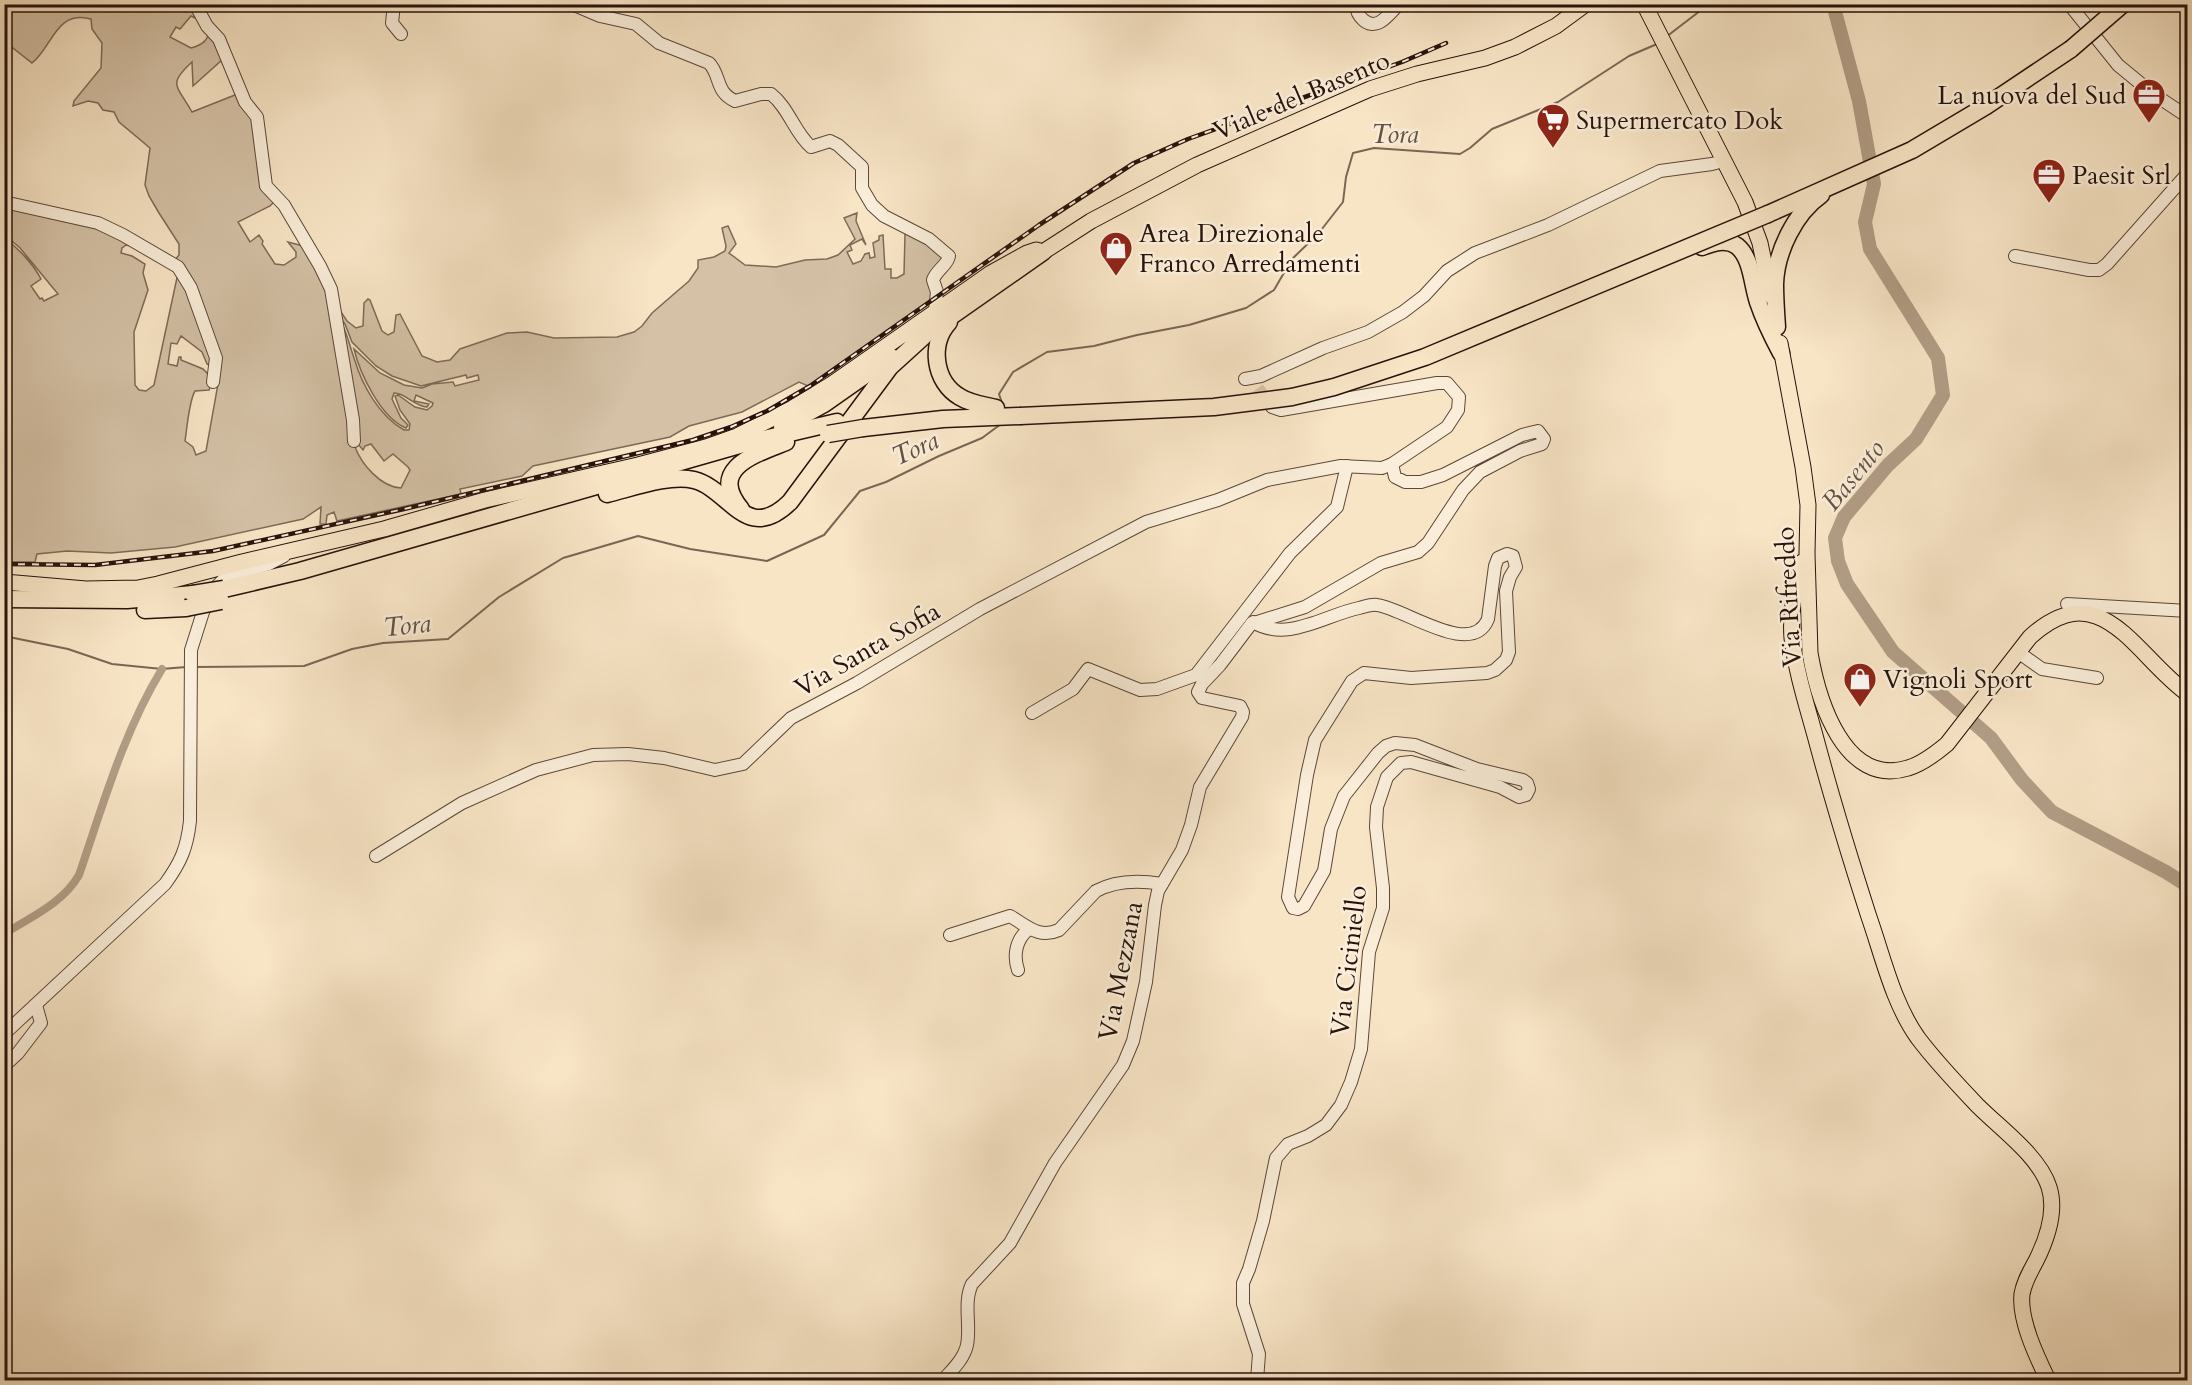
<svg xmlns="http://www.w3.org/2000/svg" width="2192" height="1385" font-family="Cardo,serif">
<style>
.green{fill:#d4c1a6;stroke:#7e6a58;stroke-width:1.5}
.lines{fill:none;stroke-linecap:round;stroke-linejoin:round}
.stream{stroke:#7a6555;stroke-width:2}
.canal{stroke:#b19d86;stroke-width:8}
.river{stroke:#b19d86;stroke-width:14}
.minor-tunnel{stroke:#d9c5aa;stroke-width:12;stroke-dasharray:12 6;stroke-linecap:butt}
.minor-casing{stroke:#5b473a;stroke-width:14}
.major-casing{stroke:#27120b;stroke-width:17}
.highway-casing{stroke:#27120b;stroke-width:19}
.minor{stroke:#faeeda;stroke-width:12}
.major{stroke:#f8e5c6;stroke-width:15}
.highway{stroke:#f8e5c6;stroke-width:16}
.rail-casing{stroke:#27120b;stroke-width:4.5}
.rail{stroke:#faeeda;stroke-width:2;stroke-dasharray:7;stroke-linecap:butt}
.highway-bridge-casing{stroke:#27120b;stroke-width:19;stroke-linecap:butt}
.highway-bridge{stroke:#f8e5c6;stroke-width:16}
.labels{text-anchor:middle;stroke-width:5;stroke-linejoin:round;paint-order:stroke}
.street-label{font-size:26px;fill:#27120b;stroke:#faeeda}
.poi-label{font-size:26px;fill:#27120b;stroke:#faeeda;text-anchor:start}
.water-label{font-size:27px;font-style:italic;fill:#655142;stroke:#faeeda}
</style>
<rect width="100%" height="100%" fill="#f8e5c6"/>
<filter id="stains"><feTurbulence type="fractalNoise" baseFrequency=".00333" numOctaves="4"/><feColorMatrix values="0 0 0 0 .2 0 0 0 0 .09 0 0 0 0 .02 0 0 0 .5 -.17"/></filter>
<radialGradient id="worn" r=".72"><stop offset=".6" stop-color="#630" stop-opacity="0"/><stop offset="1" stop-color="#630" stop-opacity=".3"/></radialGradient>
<path class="green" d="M5,5H193L206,23L191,16L180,29L176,27L170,37L191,48C202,45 208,41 210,29L223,59L193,86L192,62C167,85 177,85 192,112L240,93C246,103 255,115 258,127C266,157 254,172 276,200L270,206L238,222L250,242L259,235L263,241L262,244L275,264L284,265L296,257V252L288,242L307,247C326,282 338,326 342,366C344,386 348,405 351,425C353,432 352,440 355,447C362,465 381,487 401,488L410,470L408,467L393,454L384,461L371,444L365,446L363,450L358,444L347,382L343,347L336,316C346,327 349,344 354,358C362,385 379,416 404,430H409L410,424L400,410L395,396L398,395L415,407L427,410L432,406L433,403L416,395L414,401L429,404L427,407C414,406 404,392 394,393L392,399L401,418L408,425L406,428C381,418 360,374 354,349L380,373L404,385L422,388L432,384L453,382L455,386L479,380L478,375L467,378L466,375L421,386L392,376L376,366L352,342L345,324L335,312L333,300L347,321L356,328L363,326L364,303L368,299L370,300L382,331L388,335L394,332L396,315L400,314L422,356L437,362L450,360L460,349L507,333L527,332L554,338L617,337L634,332L642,326L652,313L689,281L698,268V260L714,257L725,251L726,246L722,228L728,226L736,244L729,253L745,265L776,267L805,260L827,259L838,255L855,239L844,218L857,213L856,221L866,245L862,239L850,245L852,250L847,252L853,264L861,261L865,254L869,253L870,258L875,257L873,243L879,240V236L883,235L885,269H891V278H897L904,274L905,234L908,231L926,240L948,256L931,277L935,297L808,386L799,382L742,412L689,426L670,437L533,466L522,476L460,489L461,494L337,521L334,512L327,515L326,524H320L321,507L303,519L175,547L111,553L67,551L37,554L35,562H5V238C19,250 32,262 41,279L31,286L40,299L42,298L44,301L58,294L20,248L5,235L4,203L28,206L71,219L96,224L123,237L125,242L131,246L126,245L122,248L121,253L132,256L145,264L143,273L148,290L134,332L135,385L139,390L146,391L154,385L178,273L181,271C197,298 214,338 217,369L207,364L202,352L181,336L177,344L171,343L168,364L177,366L179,357H181V360L203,369L213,379L209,390L195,391C189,401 187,428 185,441L193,447L196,455L206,451L220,373V363L200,300L184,269L175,260L179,255V244L159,213L149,196L145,185L150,148L119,122L114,112L103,110L98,103L88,101L73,106L74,101L101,68L102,43L92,29L91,19C56,9 52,48 32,63L4,41Z"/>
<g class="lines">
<g class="stream">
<polyline points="1666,37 1709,4"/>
<polyline points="1002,403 999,394 1013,372 1047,352 1094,346 1137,335 1189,325 1246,308 1274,290 1292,259 1318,234 1343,202 1346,177 1353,153 1374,148 1460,154 1470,148 1492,129 1558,102 1629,56 1657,44"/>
<polyline points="4,636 68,649 112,664 162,669 186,667"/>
<polyline points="195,667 304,666 352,649 383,643 448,639 499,597 563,558 638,536 690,549 767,561 824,535 860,491 886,482 939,456 982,438 1001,424"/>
</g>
<path class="canal" d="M4,934C31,917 63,903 79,875C103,805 123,733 162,669"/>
<polyline class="river" points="1833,4 1859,101 1874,184 1865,222 1870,249 1938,358 1943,395 1916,439 1888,465 1844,517 1835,538 1838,561 1847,584 1893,652 1991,738 2022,780 2052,812 2166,872 2188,886"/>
<polyline class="minor-tunnel" points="1258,388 1271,406"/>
<g class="minor-casing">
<g id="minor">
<polyline points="195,4 207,26 219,39 245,102 257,117 266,186 284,205 320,266 331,289 353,420 354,441"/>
<polyline points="394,4 392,23 401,34"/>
<path d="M572,4L600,16L636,24L659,43L709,63C721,75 715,92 735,101L761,94H771C789,108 794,132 811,147L830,141L838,145L862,167V188L872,205L884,216L929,239L949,256C948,265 936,270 933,280L937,292L935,311"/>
<path d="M1356,4C1356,16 1368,29 1380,22C1387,18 1393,10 1399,4"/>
<polyline points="2069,4 2118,65 2152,93 2188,117"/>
<polyline points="4,204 13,204 98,223 123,235 178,267 191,288 216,358 213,382"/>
<polyline points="2015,256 2089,270 2099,270 2107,264 2188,173"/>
<polyline points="1245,379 1261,376 1323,348 1368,332 1403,312 1424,296 1447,271 1475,253 1548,225 1660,171 1712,164 1723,161"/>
<polyline points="2067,604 2188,611"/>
<path d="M1253,622C1287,643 1325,615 1359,608C1364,607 1371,604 1377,605C1404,608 1472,659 1488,619L1495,566L1498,558L1507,554L1513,556L1516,567L1510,577L1506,591L1509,652L1506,660L1495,670L1487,673L1411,678L1364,673L1352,681L1315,740L1307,775L1288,897L1293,908L1298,909L1304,906L1324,871L1331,829L1344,796L1378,753L1386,746L1395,743L1415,745L1477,769L1523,780L1527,783L1529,789L1526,795L1519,797L1500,787L1411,762L1401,763L1387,777L1377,807L1376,827L1383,888V908L1369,952L1361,1049L1351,1082L1341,1105L1326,1125L1308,1136L1288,1144L1276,1158L1263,1221L1249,1269L1243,1283V1304L1259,1354L1257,1380"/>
<polyline points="2018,652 2042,669 2097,678"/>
<polyline points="1032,713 1073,689 1088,669 1140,690 1157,689 1196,675 1290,553 1337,507 1347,466"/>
<polyline points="376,856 462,803 536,770 593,755 628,754 664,758 715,770 743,764 791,718 857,683 980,609 1146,522 1218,500 1267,480 1341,466 1382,468 1392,464 1447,427 1458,410 1459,397 1447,383 1437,383 1281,410 1272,407"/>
<path d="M950,935L1010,916C1027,926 1039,939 1059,930L1096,891C1116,880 1139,880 1162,884"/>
<path d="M1018,970C1013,955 1016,939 1029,929"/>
<path d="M4,1034L165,884C181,862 187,848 190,821L191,650L203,612L217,586L226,577L269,564L284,556"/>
<polyline points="4,1066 18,1053 41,1023 36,1005"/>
<path d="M943,1380C952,1370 964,1359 967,1345C971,1326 963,1302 972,1284L1010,1243L1055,1163L1123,1065L1133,1041L1146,982L1155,905L1158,891L1182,850L1191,825L1200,787L1242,717L1243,712L1240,706L1202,698L1198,692L1202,684L1220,665L1251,624L1305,607L1381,563L1418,552L1428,543L1463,490L1480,472L1520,451L1542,444L1544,439L1538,431L1522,435L1443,475L1421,482H1405L1395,477L1392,464"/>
</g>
</g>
<g class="major-casing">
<g id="major">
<polyline points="1644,4 1745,202 1760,243 1771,296"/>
<path d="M1780,343L1803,467L1808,505L1807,554L1810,653C1818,699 1844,788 1908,768C1922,764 1935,754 1947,744L2030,637C2101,572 2135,656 2188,694"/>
<path d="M1802,562C1795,586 1790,613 1792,638C1796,672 1807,706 1816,739C1832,799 1850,858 1869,917C1883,957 1893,1003 1918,1038C1936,1062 1958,1085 1978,1106C2001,1129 2039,1156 2049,1187C2057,1212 2047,1239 2036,1261C2030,1272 2024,1282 2022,1294C2019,1320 2037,1357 2048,1380"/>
<polyline points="4,582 86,589 138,588 158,584 242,562 384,529 485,500 638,465 706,447 737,436 791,409 832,384 991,273 1027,253 1036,250 1043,252 1091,221 1197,165 1370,89 1417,74 1485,58 1515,47 1556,26 1586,4"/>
</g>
</g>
<g class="highway-casing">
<g id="highway">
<polyline points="1768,214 1912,150 1986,106 2071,49"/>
<path d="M1702,247C1712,243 1726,238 1737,246C1752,258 1752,285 1758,302C1764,320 1772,336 1781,353"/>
<path d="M949,322C929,344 934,382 960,397C971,404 984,405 996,408"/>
<path d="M1777,327C1776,313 1775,298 1775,284C1776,252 1795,213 1821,195"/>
<polyline points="913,343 1043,252"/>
<polyline points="782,427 824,404 891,357"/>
<polyline points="863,428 943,419 1020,416"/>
<path d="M607,494C632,488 669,474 694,480C730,489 746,545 790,502L890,367L923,337"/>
<path d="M741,509C707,468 756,454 786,442"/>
<polyline points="224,589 300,571 743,444 837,422"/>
<polyline points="4,599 127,600 193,594"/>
<polyline points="145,610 186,608"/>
</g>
</g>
<use href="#minor" class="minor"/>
<use href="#major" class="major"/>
<use href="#highway" class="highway"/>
<g class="rail-casing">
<polyline id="rail" points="4,564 95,565 213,551 404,509 693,440 731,427 767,411 810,386 1039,225 1134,163 1188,139 1402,62 1446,43"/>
</g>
<use href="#rail" class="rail"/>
<g class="highway-bridge-casing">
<g id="highway-bridge">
<polyline points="2071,49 2123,4"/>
<polyline points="1020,416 1214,407 1292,397 1334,387 1425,357 1768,214"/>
<polyline points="828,434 863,428"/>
<polyline points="193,594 224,589"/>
<polyline points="186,608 221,601"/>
</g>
</g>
<use href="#highway-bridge" class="highway-bridge"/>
</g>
<defs>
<g id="office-pin" transform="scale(1.725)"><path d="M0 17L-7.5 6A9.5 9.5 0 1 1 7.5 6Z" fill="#8f2418" stroke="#faeeda"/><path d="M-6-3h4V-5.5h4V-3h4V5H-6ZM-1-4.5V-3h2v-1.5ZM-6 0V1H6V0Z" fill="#fff"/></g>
<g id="supermarket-pin" transform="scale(1.725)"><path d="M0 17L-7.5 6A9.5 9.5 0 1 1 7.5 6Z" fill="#8f2418" stroke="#faeeda"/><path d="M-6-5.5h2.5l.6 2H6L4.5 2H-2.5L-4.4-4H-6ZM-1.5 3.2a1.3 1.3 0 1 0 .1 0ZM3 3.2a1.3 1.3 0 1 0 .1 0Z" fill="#fff"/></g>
<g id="shop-pin" transform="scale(1.725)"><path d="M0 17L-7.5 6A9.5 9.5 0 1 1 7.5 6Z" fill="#8f2418" stroke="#faeeda"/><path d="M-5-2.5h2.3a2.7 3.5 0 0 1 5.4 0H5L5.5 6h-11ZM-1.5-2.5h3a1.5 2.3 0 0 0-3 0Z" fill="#fff"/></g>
</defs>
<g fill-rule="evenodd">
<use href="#office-pin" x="2149" y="95"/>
<use href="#supermarket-pin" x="1553" y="120"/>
<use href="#office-pin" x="2049" y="175"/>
<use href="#shop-pin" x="1116" y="248"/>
<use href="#shop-pin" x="1860" y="679"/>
</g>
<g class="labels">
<g class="street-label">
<text transform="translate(1301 95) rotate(-23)" y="9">Viale del Basento</text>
<text transform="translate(1788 597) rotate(-93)" y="9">Via Rifreddo</text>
<text transform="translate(867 649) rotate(-30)" y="9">Via Santa Sofia</text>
<text transform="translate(1348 961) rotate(-83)" y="9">Via Ciciniello</text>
<text transform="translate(1120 971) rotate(-79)" y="9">Via Mezzana</text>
</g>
<g class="poi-label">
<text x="2126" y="104" text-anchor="end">La nuova del Sud</text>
<text x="1576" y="129">Supermercato Dok</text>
<text x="2072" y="184">Paesit Srl</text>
<text x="1139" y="242">Area Direzionale<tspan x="1139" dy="30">Franco Arredamenti</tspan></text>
<text x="1883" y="688">Vignoli Sport</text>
</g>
<g class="water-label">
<text x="1395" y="143">Tora</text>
<text transform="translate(915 448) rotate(-24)" y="9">Tora</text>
<text transform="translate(1853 475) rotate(-51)" y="9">Basento</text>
<text transform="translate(407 625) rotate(-6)" y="9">Tora</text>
</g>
</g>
<rect width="2192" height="1385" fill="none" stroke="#f8e5c6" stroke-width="24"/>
<rect x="6" y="6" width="2180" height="1373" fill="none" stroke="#27120b" stroke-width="3"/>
<rect x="12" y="12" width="2168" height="1361" fill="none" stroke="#27120b" stroke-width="1.5"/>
<rect width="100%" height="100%" filter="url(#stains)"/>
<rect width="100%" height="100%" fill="url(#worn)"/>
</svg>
